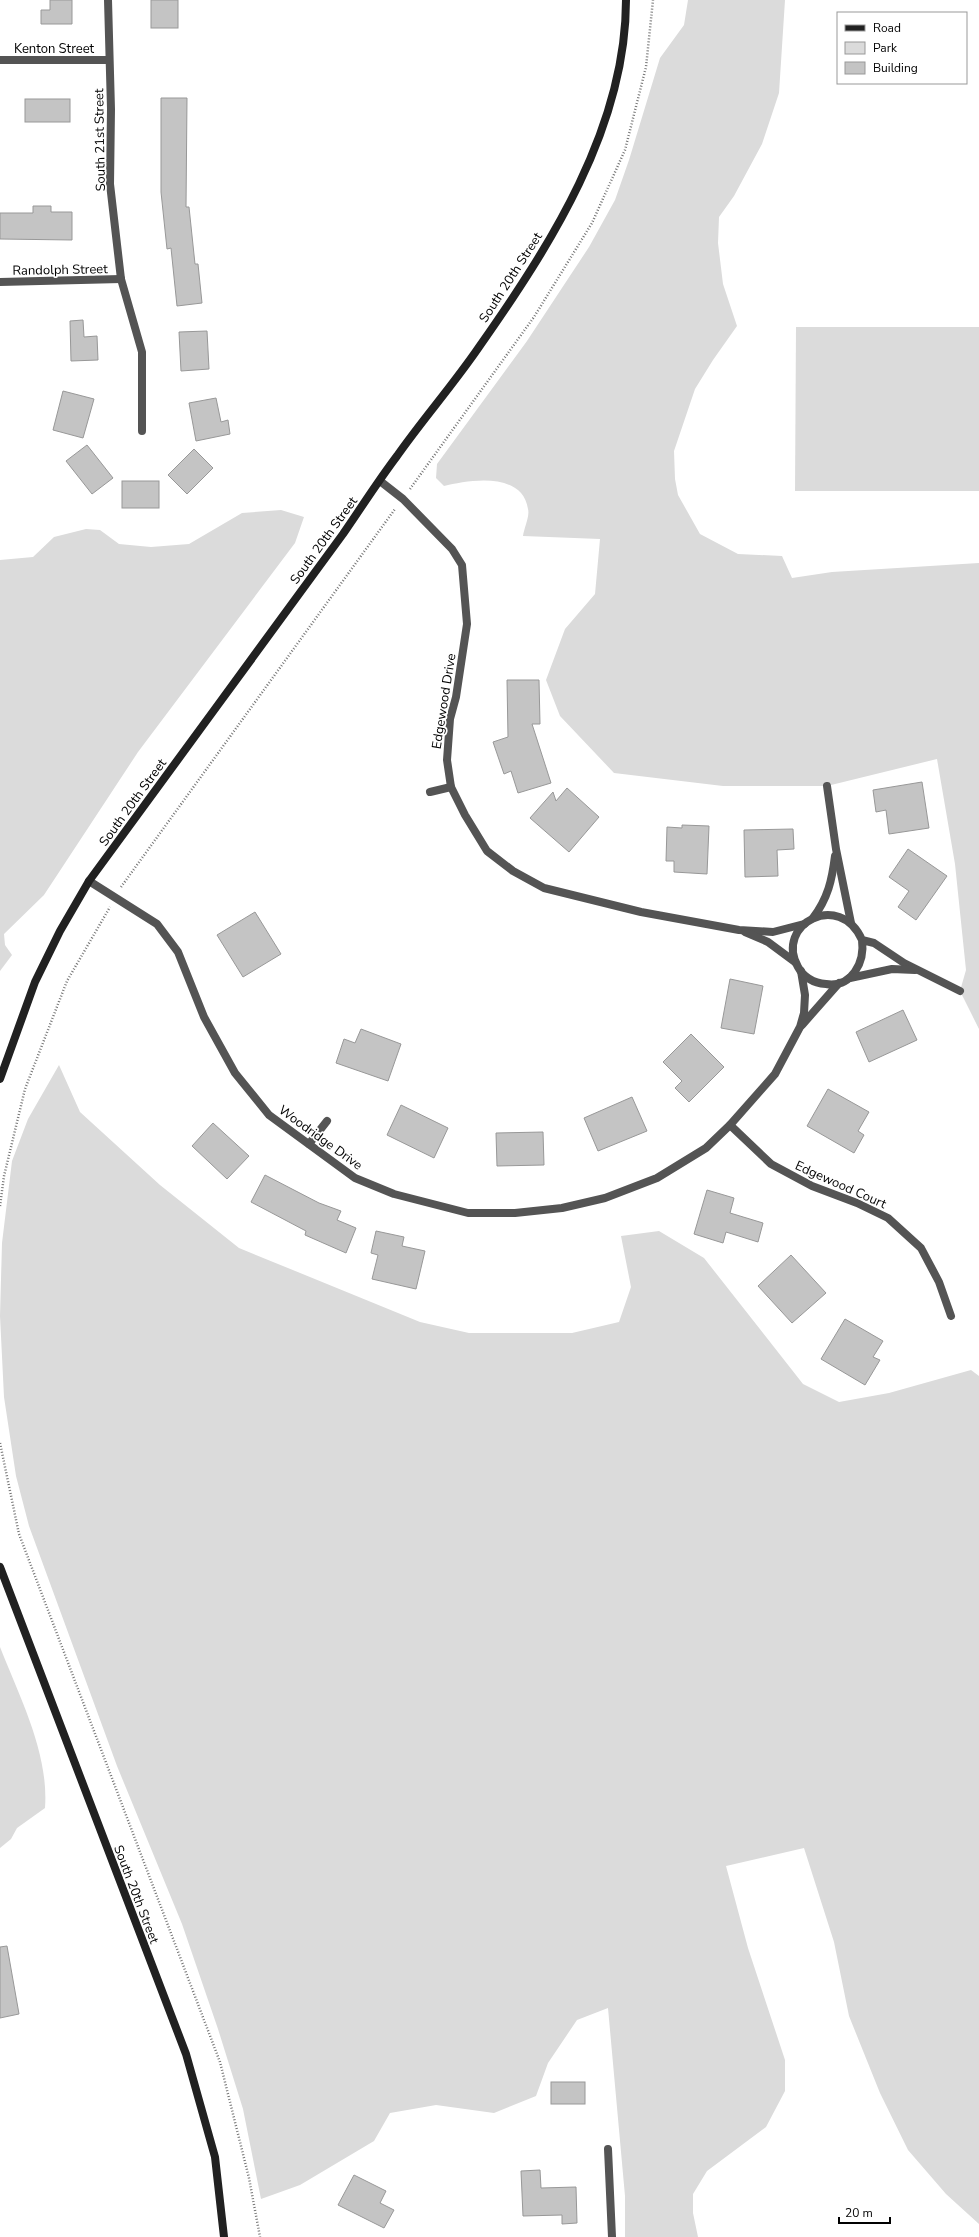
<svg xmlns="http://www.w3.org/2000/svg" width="979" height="2237" font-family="'Nunito Sans',sans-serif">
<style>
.green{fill:#dbdbdb}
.building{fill:#c4c4c4;stroke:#989898}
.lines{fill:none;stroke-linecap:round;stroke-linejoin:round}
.path{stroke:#767676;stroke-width:2.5;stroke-dasharray:1 2;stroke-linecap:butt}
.lane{stroke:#545454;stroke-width:8}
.street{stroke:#545454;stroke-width:8}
.secondary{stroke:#212121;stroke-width:8}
.labels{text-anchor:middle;stroke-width:3.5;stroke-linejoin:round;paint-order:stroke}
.street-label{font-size:13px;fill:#000;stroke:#fff}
</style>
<rect width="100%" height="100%" fill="#fff"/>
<g class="green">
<path d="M688,0H785L779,93L762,144L734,196L719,217L718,243L723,284L737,326L713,360L695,389L674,451L675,479L678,495L700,534L738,554L782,556L792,578L832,572L979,563V1029L960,991L966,970L955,864L937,759L827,786H723L614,773L560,716L546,680L565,629L595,594L600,539L523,536C524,528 530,516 528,509C522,471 469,480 444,486L436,478L437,464L527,341L589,247L615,200L629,160L660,58L684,25Z"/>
<polygon points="796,327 979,327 979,491 795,491"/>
<polygon points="281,510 304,517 295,543 138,752 44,895 4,934 5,945 12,955 0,971 0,560 33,557 54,537 86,529 100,530 119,544 151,547 189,544 242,513"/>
<polygon points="59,1065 80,1112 160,1185 239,1248 420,1322 469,1333 572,1333 619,1322 631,1287 621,1236 659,1231 704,1258 803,1384 839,1402 889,1393 971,1370 979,1376 979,2224 946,2194 908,2150 880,2093 849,2016 834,1942 804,1848 726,1866 748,1948 785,2060 785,2091 766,2127 707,2171 693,2194 693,2213 698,2237 625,2237 625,2196 608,2008 577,2020 548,2063 536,2096 494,2113 436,2105 390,2113 374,2141 300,2185 261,2199 243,2109 218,2029 182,1924 117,1766 29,1526 16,1476 4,1397 0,1316 2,1243 12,1161 28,1119"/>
<path d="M0,1647C20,1698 49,1753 45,1808L17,1828L11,1839L0,1848Z"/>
</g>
<g class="building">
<polygon points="50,0 72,0 72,24 41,24 41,10 50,10"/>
<rect x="151" y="0" width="27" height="28"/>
<polygon points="161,98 187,98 186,207 189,207 195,264 198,264 202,303 177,306 171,248 167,249 161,192"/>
<rect x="25" y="99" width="45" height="23"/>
<polygon points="33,206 51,206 51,212 72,212 72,240 0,239 0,213 33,213"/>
<polygon points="83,320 84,337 97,336 98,360 71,361 70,321"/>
<polygon points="207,331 209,369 181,371 179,332"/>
<polygon points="63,391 94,399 83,438 53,430"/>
<polygon points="216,398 221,422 228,420 230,434 196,441 189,403"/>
<polygon points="87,445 113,478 92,494 66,461"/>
<polygon points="194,449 213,468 187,494 168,475"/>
<rect x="122" y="481" width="37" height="27"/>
<polygon points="507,680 539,680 540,724 532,724 551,783 518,793 511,771 504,774 493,742 508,737"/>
<polygon points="922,782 929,828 889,834 886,810 876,812 873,790"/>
<polygon points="567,788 599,817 569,852 530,818 553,792 556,801"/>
<polygon points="682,825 709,826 707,874 674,872 674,861 666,861 667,827 682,828"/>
<polygon points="793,829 794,849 777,850 778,876 745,877 744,830"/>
<polygon points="908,849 947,876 916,920 898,907 909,891 889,877"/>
<polygon points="255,912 281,954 243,977 217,935"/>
<polygon points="730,979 763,986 754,1034 721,1028"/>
<polygon points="903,1010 917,1040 869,1062 856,1032"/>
<polygon points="361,1029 401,1044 388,1081 336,1063 344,1039 355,1043"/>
<polygon points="691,1034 724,1067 689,1102 675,1088 682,1081 663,1062"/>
<polygon points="828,1089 869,1112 858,1131 864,1135 854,1153 807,1126"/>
<polygon points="632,1097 647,1131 598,1151 584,1118"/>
<polygon points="401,1105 448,1128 434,1158 387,1135"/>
<polygon points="213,1123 249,1156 227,1179 192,1146"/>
<polygon points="543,1132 544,1165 497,1166 496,1133"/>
<polygon points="265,1175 319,1203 341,1211 337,1220 356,1228 346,1253 305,1235 306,1231 251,1202"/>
<polygon points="707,1190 734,1198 730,1213 763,1223 758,1242 726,1232 723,1243 694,1234"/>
<polygon points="376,1231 404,1237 402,1246 425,1251 416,1289 372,1279 378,1255 371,1253"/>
<polygon points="791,1255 826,1293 792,1323 758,1286"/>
<polygon points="845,1319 883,1341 873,1357 880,1360 865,1385 821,1359"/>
<polygon points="7,1946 19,2014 0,2018 0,1947"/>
<rect x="551" y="2082" width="34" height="22"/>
<polygon points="540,2170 541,2188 576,2187 577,2223 562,2224 562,2215 523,2216 521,2171"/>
<polygon points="354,2175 386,2191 380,2203 394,2210 384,2228 338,2205"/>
</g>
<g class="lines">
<g class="path">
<polyline points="410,489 534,317 592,223 625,150 646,67 653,0"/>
<polyline points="121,887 395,509"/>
<polyline points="0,1206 4,1176 25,1089 67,981 110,907"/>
<polyline points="0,1443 19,1534 220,2062 249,2178 260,2237"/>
</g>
<polyline class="lane" points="608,2149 612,2237"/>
<g class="street">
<polyline points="108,0 111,109 110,184 121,279 142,352 142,431"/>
<polyline points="0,60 109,60"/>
<polyline points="0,282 121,279"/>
<polyline points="380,481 403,499 452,549 462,565 467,624 456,697 450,719 447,760 451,787 465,815 487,851 513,871 544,888 641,912 739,930 773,932 804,924"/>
<polyline points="827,786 836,849 851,923"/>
<polyline points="430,792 451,787"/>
<polyline points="89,881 157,924 178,952 204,1017 235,1073 269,1115 355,1178 394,1194 468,1213 515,1213 562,1208 605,1198 657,1178 706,1148 730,1125 775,1074 800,1027 804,1013 805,995 801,971"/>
<path d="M813,918C828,898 832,880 835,856"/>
<polyline points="745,932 768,942 795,962"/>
<path d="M862,940C865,962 852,988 826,984C814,983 804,978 798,967C774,924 840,890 862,940L874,943L904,963L960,991"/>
<polyline points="850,978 892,969 915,970"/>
<polyline points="802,1025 839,983"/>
<polyline points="730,1125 771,1164 812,1186 857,1203 888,1218 921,1248 939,1282 951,1316"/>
<polyline points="309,1144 327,1121"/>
</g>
<g class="secondary">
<path d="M0,1079L35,982L60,931L89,881C173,765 259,650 343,534C361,508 378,481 397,456C423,419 453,385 479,347C550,246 626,128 626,0"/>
<polyline points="0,1567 186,2054 215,2157 224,2237"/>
</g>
</g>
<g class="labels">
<g class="street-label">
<text x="54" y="53">Kenton Street</text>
<text transform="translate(99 140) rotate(-91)" y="5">South 21st Street</text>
<text transform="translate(60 269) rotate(-1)" y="5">Randolph Street</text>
<text transform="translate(510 277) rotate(-57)" y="5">South 20th Street</text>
<text transform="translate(323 540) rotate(-54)" y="5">South 20th Street</text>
<text transform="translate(443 701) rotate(-81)" y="5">Edgewood Drive</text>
<text transform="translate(132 802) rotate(-54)" y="5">South 20th Street</text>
<text transform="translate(321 1137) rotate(36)" y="5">Woodridge Drive</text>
<text transform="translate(841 1184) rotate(24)" y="5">Edgewood Court</text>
<text transform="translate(137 1894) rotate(69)" y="5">South 20th Street</text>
</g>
</g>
<rect x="837" y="12" width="130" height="72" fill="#ffffff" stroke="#999999"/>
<rect x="845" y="25" width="20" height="6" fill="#212121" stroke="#999999"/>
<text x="873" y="32" font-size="12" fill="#000000">Road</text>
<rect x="845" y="42" width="20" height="12" fill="#dbdbdb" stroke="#999999"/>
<text x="873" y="52" font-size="12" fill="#000000">Park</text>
<rect x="845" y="62" width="20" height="12" fill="#c4c4c4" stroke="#999999"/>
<text x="873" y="72" font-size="12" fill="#000000">Building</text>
<path d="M839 2217v6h51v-6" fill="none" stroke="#000000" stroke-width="2"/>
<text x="845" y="2217" font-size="12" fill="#000000" stroke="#ffffff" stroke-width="3" paint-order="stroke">20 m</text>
</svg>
